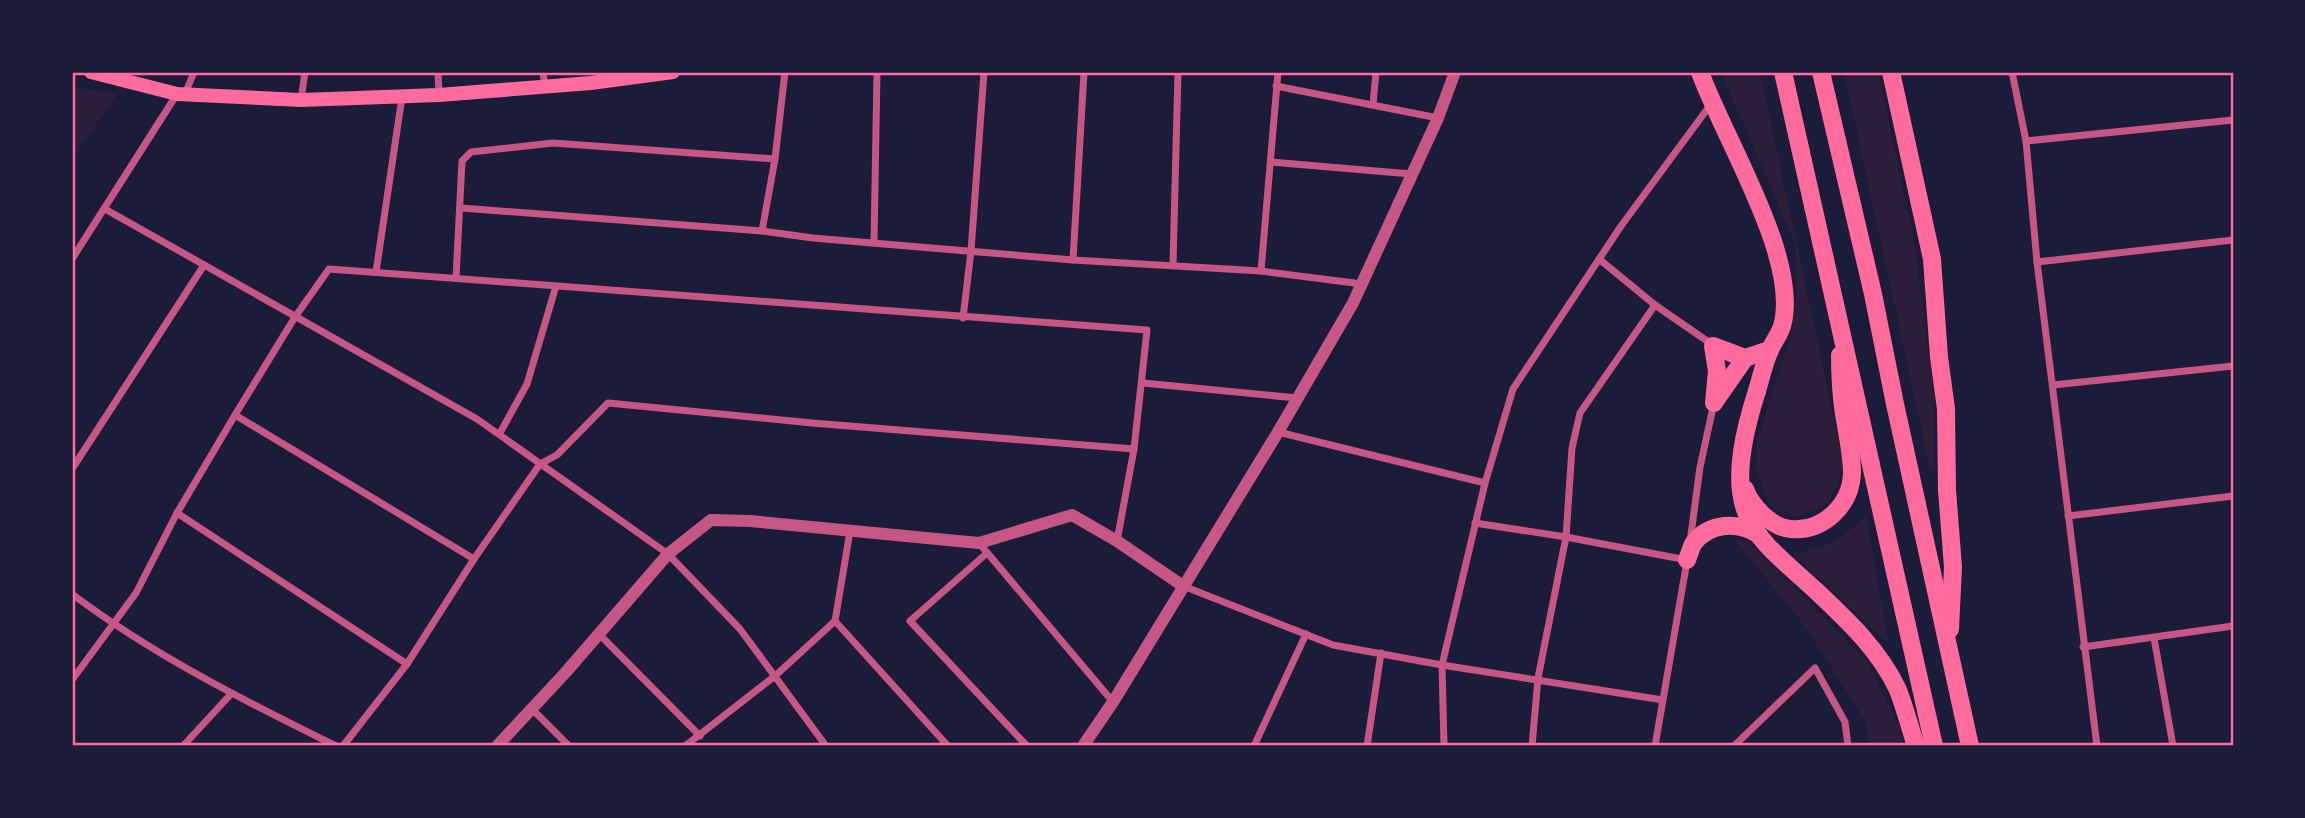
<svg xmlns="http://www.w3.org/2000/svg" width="2305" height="818" font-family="'PT Sans',sans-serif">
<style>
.green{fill:#2a1e3b}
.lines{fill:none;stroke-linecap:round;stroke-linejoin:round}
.minor{stroke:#c65784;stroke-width:7}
.tertiary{stroke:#c65784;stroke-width:12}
.secondary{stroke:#ff6b9d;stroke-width:14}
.primary{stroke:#ff6b9d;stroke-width:18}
.trunk{stroke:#ff6b9d;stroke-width:18}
.neatline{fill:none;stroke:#ff6b9d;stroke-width:2.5}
</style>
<rect width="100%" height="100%" fill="#1b1b3a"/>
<g class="green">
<polygon points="1721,72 1760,72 1838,437 1843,463 1839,481 1829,502 1813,511 1799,516 1784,515 1773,509 1763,491 1756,467 1757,440 1790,338 1796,297 1796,246"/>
<polygon points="1844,72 1878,72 1915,244 1934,396 1934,470 1930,470"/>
<polygon points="72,87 117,94 72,160"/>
<path d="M1866,515L1889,644L1792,554C1829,546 1839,542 1866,515Z"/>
<polygon points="1734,539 1750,542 1868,662 1899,725 1904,746 1868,746 1866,722 1804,625"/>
</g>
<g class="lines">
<g class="minor">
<polyline points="438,72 439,95"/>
<polyline points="543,72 545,87"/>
<polyline points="2012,72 2026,141 2037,262 2097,746"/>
<polyline points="1276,86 1438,118"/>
<polyline points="185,94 194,72"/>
<polyline points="301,100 305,72"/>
<polyline points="1373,104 1376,72"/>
<polyline points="2026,141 2233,120"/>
<polyline points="1271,162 1411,174"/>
<polyline points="461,208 762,231 813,238 1073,260 1261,271 1362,284"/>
<polyline points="105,209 477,419 668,554 740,629 826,746"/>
<polyline points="762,231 775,159 785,72"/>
<polyline points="874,243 877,72"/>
<polyline points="72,259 177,94"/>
<polyline points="1599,259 1655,305 1713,345"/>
<polyline points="1073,260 1084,72"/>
<polyline points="2037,262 2233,240"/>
<polyline points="1173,264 1178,72"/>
<polyline points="1261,271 1278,72"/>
<polyline points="376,272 402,97"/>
<polyline points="456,278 462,161 471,152 553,143 775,159"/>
<polyline points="963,318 971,251 984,72"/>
<polyline points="1143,383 1297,398"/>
<polyline points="2053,385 2233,366"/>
<polyline points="235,415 474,559"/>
<polyline points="1278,432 1485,483"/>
<polyline points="500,433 527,384 556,286"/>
<polyline points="72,469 204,265"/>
<polyline points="177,513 407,664"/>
<polyline points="2068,516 2233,496"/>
<polyline points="1475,523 1566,537 1687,560"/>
<polyline points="1690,542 1700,467 1714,403"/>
<polyline points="979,543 1113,702"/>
<polyline points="987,553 910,621 1027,746"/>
<polyline points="1183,586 1333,645 1442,665 1663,700"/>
<path d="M72,594C153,655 245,701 336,746"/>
<polyline points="835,621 948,746"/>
<polyline points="835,621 850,531"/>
<polyline points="599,634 700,736"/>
<polyline points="2154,638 2173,746"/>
<polyline points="2083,647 2233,626"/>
<polyline points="72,680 136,593 177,513 235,415 295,317 329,269 1147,330 1134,449 1117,541"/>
<polyline points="532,709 569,746"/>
<polyline points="183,746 231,694"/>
<polyline points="343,746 407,664 474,559 540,464 557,455 608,403 812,423 1134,449"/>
<polyline points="685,746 775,676 835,621"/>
<polyline points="1254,746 1306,634"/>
<polyline points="1367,746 1381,653"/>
<polyline points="1444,746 1442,665 1485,483 1513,389 1621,226 1711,104"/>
<polyline points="1532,746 1538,678 1566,537 1572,448 1580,413 1655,305"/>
<polyline points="1655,746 1687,561"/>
<polyline points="1734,746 1815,668 1845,722 1848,746"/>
</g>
<g class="tertiary">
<polyline points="497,746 566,672 668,554 711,520 750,521 979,543 1072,515 1117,541 1183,586"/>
<polyline points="1083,746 1113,702 1275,437 1353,303 1438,118 1455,72"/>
</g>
<polyline class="secondary" points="91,72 177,94 301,100 439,95 591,83 673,72"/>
<g class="primary">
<path d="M1700,72C1723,137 1801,260 1782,326C1780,334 1773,342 1770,350C1764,363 1761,378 1757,391"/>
<polyline points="1715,401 1745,358"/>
<polyline points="1714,403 1717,371 1713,346 1745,358 1769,350"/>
</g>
<g class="trunk">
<polyline points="1783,72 1934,746"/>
<polyline points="1821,72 1873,294 1895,404 1970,746"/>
<polyline points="1891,72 1932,259 1939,357 1946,409 1947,490 1953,567 1950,629"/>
<path d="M1757,391C1746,425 1732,477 1746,512C1757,543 1790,566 1813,588C1845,618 1879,649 1898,690C1905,708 1910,728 1916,746"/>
<path d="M1745,489C1751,506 1772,528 1791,529C1823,532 1851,505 1852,473C1852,453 1847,434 1844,414C1841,394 1840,375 1840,355"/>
<path d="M1687,560C1689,555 1691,548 1693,544C1709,522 1739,521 1759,535"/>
</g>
</g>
<rect width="2305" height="818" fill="none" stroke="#1b1b3a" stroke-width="147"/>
<rect x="74" y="74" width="2158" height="670" class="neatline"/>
</svg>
